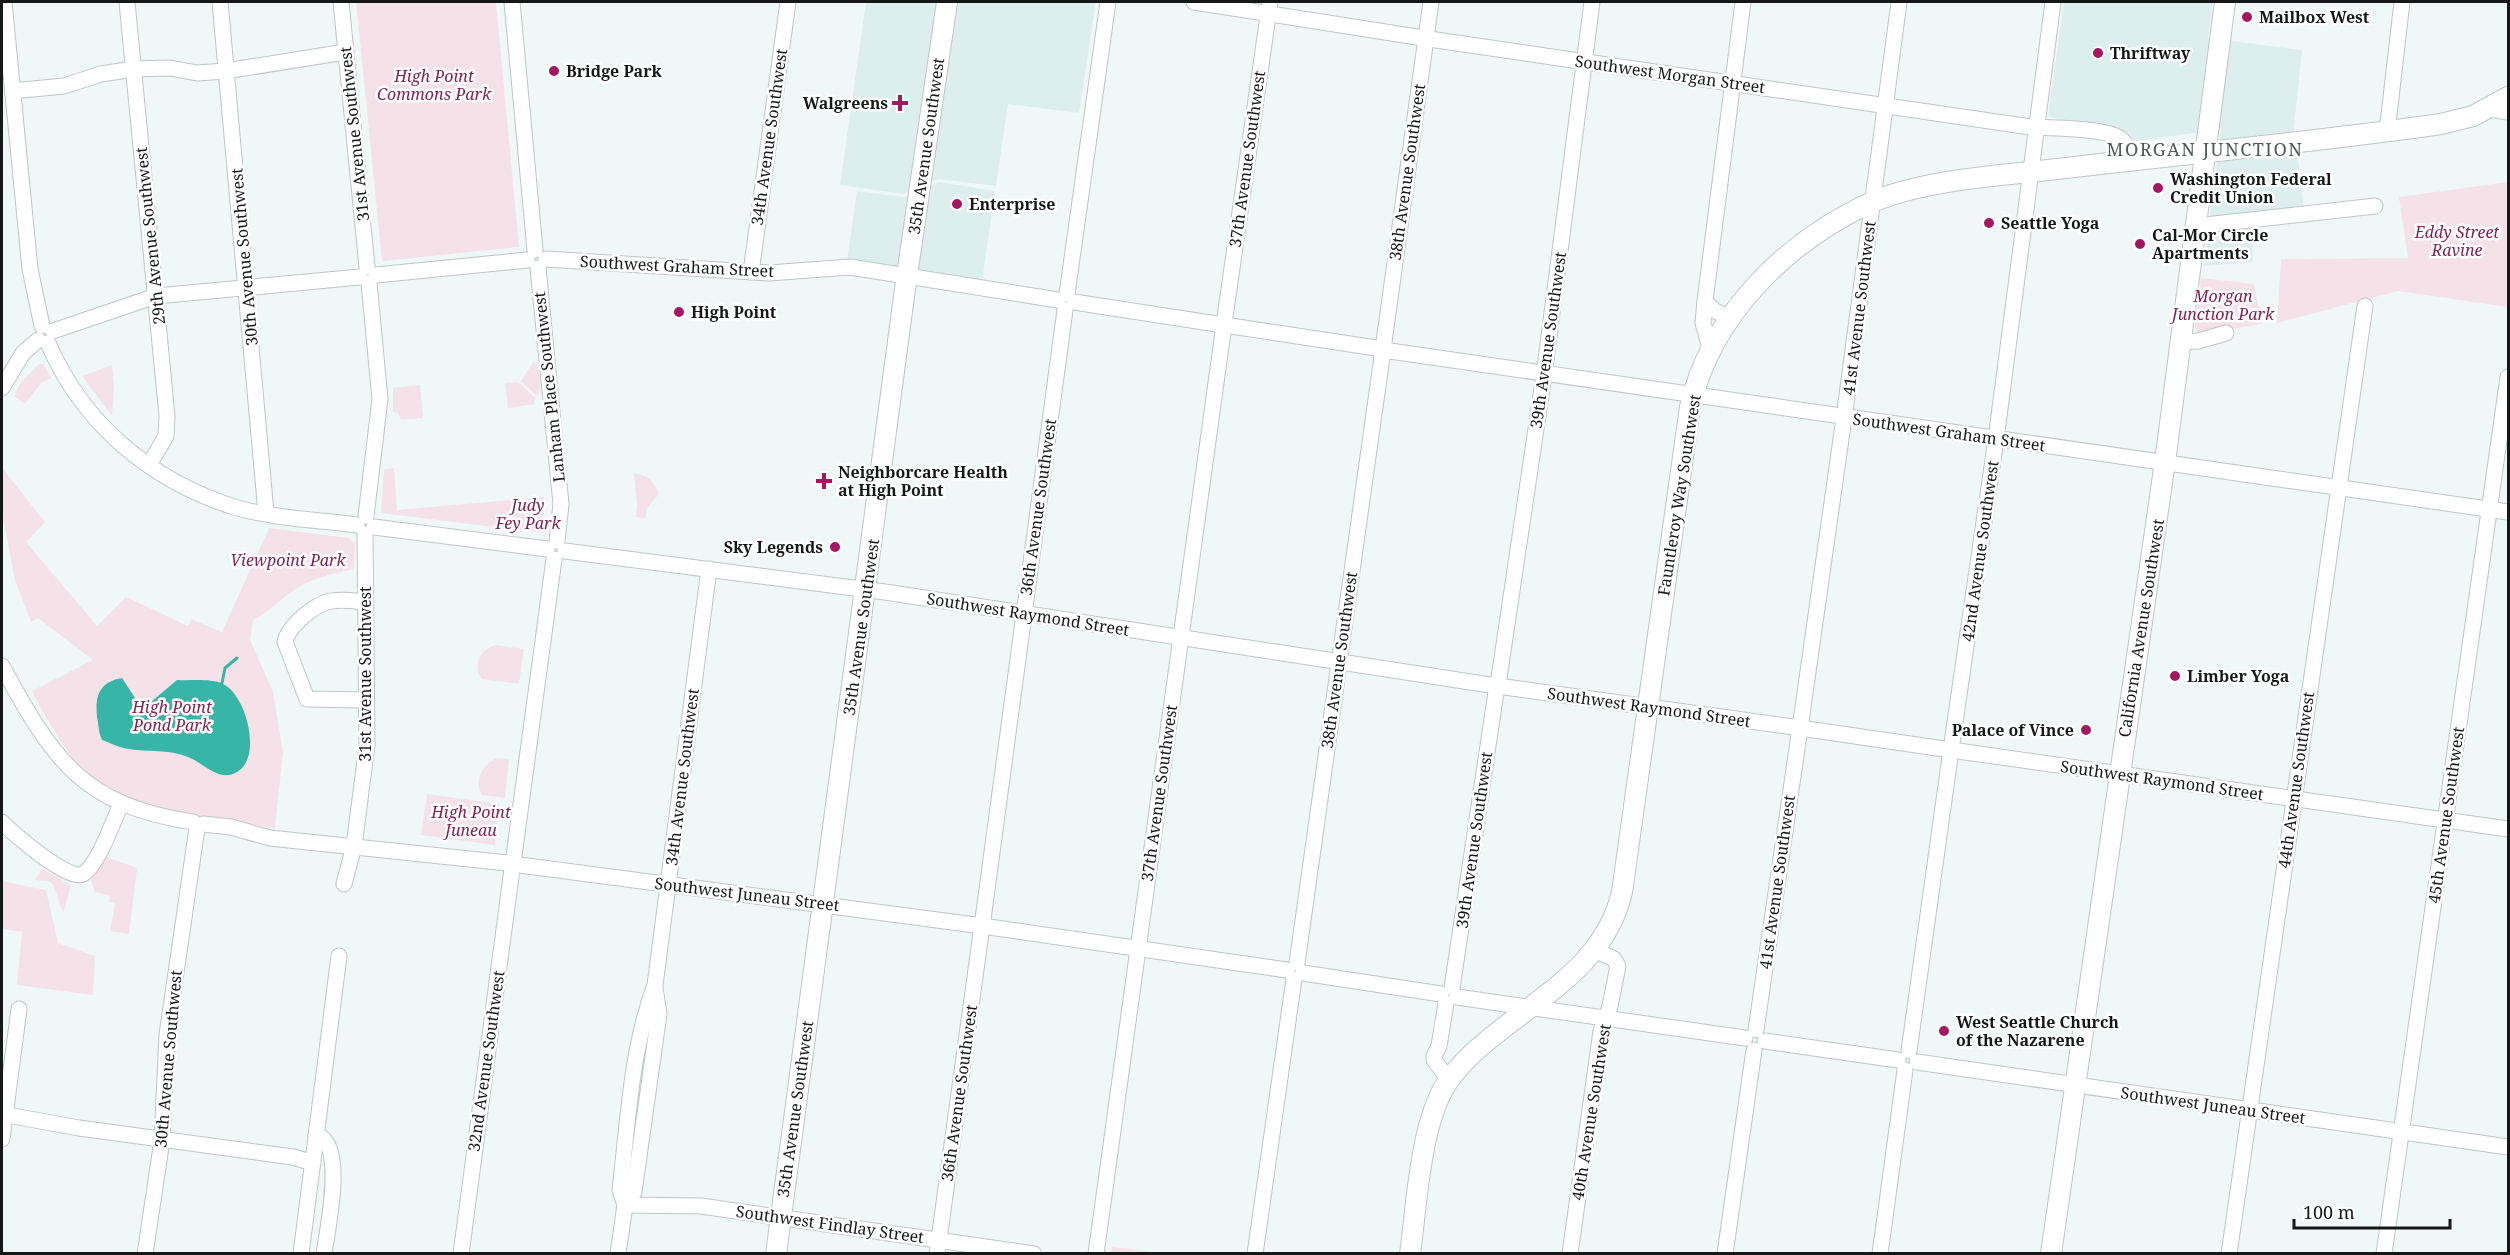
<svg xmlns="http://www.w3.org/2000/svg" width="2510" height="1255" font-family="'Noto Serif',serif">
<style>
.built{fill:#ddefec}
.green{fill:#f4e2e8}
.water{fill:#37b5a7}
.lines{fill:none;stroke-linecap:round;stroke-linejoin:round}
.stream{stroke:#37b5a7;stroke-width:3}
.minor-casing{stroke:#bec6c5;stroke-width:17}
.major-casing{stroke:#bec6c5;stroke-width:22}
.minor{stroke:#fff;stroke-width:15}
.major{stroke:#fff;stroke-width:20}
.poi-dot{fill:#a31861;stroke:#fff;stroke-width:2}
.labels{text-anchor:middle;stroke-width:5;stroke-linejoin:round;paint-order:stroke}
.poi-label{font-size:16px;font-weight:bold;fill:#151817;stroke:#fff;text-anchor:start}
.street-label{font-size:16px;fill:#151817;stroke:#fff}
.park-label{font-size:16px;font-style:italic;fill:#82204f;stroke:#fff}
.neighbourhood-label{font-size:18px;letter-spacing:1.5px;fill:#525957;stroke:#fff}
</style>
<rect width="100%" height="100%" fill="#f0f8f7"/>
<g class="built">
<polygon points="866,2 1096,2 1079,113 1008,104 996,186 938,179 903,194 840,185"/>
<polygon points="2064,2 2213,2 2208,38 2302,50 2294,127 2304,209 2251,216 2253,262 2204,266 2221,129 2131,142 2048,116"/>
<polygon points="939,182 995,191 982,282 847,261 857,191 903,197"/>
</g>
<g class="green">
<polygon points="356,2 496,2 519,247 382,261"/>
<polygon points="2508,182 2508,307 2398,291 2277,323 2281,259 2408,258 2399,197"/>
<polygon points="2201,278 2254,284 2262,324 2203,334 2197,332 2195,328"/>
<path d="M534,361C541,370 543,387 537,396L521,381Z"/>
<polygon points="39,364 44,364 51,378 41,383 25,404 14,396 21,382"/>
<polygon points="112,365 114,385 112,416 82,376"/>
<polygon points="518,382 535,398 534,404 508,408 505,383"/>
<polygon points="420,385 423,418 401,420 398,413 393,412 393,388"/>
<path d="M2,468L45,522L26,542L97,626L126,597L188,626L191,619L222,632L269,528L348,538L355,542L354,569C331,574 310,578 291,592C278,601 268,613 253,620L250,640L273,692L283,752L275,828C213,818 145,816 91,778C73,765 42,712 32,691L93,660L38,618L31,622L15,580L2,512Z"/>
<polygon points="394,468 397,510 544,497 543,533 381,513 384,469"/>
<path d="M634,473C648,475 655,482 659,494L648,507L645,518L636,517L637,504Z"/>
<path d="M495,645L524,649L519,684L482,679L478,673C476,660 481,650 495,645Z"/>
<path d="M498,758L509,759L505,798L482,795C473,780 483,763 498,758Z"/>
<polygon points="427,794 499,804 495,845 421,835"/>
<polygon points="107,857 137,868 129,934 110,931 115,904 109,902 110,896 95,892 90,877"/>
<polygon points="42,869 71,885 63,913 53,884 49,881 35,880"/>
<polygon points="2,881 46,890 58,943 95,956 93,995 17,985 22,932 2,929"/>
<polygon points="1112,1247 1162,1253 1111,1253"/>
</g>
<path class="water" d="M122,678L139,704L145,707L177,680C191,681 210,678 223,684C246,694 263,758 237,772C219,783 204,763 188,757C169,749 148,752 129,749C119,748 111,743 102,740C98,731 99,726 97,717C95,696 99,682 122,678Z"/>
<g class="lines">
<polyline class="stream" points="222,683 225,668 237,658"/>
<g class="minor-casing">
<g id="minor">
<polyline points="4,2 30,269 42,326"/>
<polyline points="127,2 167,416 166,436 149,465"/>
<polyline points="220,2 266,513"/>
<polyline points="341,2 367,267"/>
<polyline points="512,2 535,250"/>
<path d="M1194,2L1436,40L2024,126C2044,129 2107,126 2122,140C2127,145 2130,154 2133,160"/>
<polyline points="12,91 64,86 101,74 134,69 170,68 197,73 226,71 345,52"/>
<polyline points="2489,109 2508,112"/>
<polyline points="2387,132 2402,2"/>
<polyline points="2196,226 2375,206"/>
<polyline points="546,259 769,273 850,267 1058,300"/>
<polyline points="538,268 561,504 557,541"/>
<polyline points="751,272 788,2"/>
<polyline points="376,275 527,260"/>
<polyline points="1067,294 1108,2"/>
<polyline points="1705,301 1715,311 1730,318"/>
<polyline points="1074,302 1217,324"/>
<polyline points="1225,317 1270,2"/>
<polyline points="1231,326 1376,348"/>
<polyline points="53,331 156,296 360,277"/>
<polyline points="1384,342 1431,2"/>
<polyline points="2180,342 2198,341 2226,333"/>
<path d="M48,343C83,424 150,480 234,507C271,518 318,520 357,525"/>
<polyline points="1710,348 1703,323 1705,301 1743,2"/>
<polyline points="1390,351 2508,512"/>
<polyline points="2,388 23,353 38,340"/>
<polyline points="366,516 380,399 369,283"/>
<polyline points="374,527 547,549"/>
<polyline points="565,551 885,592 1490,685"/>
<path d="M366,602C355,601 342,599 331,601C315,604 288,626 285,642L307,699L367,700"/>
<path d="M2,666C53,759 81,805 193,822"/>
<polyline points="1499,678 1544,375 1592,2"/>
<polyline points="1505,687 1793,727"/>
<polyline points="1801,721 1844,418 1899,2"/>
<polyline points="1807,729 1944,749"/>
<polyline points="1952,743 1996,439 2053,2"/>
<polyline points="1958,751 2508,829"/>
<path d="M2,822C12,833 69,882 83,874C99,864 113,821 121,804"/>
<polyline points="203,824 231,827 270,838 507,863"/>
<polyline points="514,856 554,559"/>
<polyline points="520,865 975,925"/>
<polyline points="344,884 354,846 367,745 365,534"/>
<polyline points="983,919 1065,310"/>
<polyline points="989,927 1287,970"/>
<polyline points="1297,963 1382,357"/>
<polyline points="1303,973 1441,994"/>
<polyline points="1452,988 1496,692"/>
<polyline points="1457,997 1745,1038"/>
<polyline points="1446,1003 1439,1046 1434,1056 1434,1060 1449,1080"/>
<polyline points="1756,1030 1799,735"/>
<polyline points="1765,1041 1898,1060"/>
<polyline points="1909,1051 1950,757"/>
<polyline points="1917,1062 2508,1147"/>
<polyline points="2,1114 79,1128 293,1157 313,1163"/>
<path d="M316,1135C347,1142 327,1230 324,1254"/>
<polyline points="2,1139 19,1009"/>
<polyline points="625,1205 701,1206 1034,1254"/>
<polyline points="625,1205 634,1192 659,1014 655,988"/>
<polyline points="145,1254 162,1140 167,1035 197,828"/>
<polyline points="301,1254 339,956"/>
<polyline points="461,1254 512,869"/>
<path d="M618,1254L625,1205L620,1190C628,1122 631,1049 655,985L709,569"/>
<polyline points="937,1254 981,933"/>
<polyline points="1096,1254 1223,332"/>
<polyline points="1255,1254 1294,979"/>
<polyline points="1570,1254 1601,1031 1610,1006 1618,966 1614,959 1595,950"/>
<polyline points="1725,1254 1754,1050"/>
<polyline points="1880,1254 1905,1070"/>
<polyline points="2229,1254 2365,306"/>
<polyline points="2384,1254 2508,377"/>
</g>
</g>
<g class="major-casing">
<g id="major">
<polyline points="776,1254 905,289 947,2"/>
<path d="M1410,1254C1417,1204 1420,1117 1451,1077C1504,1010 1601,983 1622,892L1690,407C1711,315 1786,242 1870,203C1923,179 2008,175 2066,168C2191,153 2316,142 2441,124L2473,116L2508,97"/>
<polyline points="2051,1254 2165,462 2225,2"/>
</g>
</g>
<use href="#minor" class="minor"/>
<use href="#major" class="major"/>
</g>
<g class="poi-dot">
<circle cx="2247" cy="17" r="6"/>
<circle cx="2098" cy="53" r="6"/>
<circle cx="554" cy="71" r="6"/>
<path d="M897 94h6v6h6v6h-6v6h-6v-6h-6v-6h6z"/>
<circle cx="2158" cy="188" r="6"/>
<circle cx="957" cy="204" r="6"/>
<circle cx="1989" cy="223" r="6"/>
<circle cx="2140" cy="244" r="6"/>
<circle cx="679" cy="312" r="6"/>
<path d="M821 472h6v6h6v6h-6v6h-6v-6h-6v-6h6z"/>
<circle cx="835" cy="547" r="6"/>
<circle cx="2175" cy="676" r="6"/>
<circle cx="2086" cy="730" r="6"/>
<circle cx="1944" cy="1031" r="6"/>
</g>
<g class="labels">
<g class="poi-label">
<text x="2259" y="23">Mailbox West</text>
<text x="2110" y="59">Thriftway</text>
<text x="566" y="77">Bridge Park</text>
<text x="888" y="109" text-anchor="end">Walgreens</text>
<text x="2170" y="185">Washington Federal<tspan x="2170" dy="18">Credit Union</tspan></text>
<text x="969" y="210">Enterprise</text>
<text x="2001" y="229">Seattle Yoga</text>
<text x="2152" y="241">Cal-Mor Circle<tspan x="2152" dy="18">Apartments</tspan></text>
<text x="691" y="318">High Point</text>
<text x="838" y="478">Neighborcare Health<tspan x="838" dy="18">at High Point</tspan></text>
<text x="823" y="553" text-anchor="end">Sky Legends</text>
<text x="2187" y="682">Limber Yoga</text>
<text x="2074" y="736" text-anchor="end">Palace of Vince</text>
<text x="1956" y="1028">West Seattle Church<tspan x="1956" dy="18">of the Nazarene</tspan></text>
</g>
<g class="street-label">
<text transform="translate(1670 74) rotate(8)" y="6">Southwest Morgan Street</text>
<text transform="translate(354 134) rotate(-96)" y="6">31st Avenue Southwest</text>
<text transform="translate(769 137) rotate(-82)" y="6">34th Avenue Southwest</text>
<text transform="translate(926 146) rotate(-82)" y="6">35th Avenue Southwest</text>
<text transform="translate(1247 159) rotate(-82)" y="6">37th Avenue Southwest</text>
<text transform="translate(1407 172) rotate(-82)" y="6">38th Avenue Southwest</text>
<text transform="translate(150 236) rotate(-96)" y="6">29th Avenue Southwest</text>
<text transform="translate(244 257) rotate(-95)" y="6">30th Avenue Southwest</text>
<text transform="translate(677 266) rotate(3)" y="6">Southwest Graham Street</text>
<text transform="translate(1859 308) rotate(-83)" y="6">41st Avenue Southwest</text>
<text transform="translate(1548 340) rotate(-82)" y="6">39th Avenue Southwest</text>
<text transform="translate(549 387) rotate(-96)" y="6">Lanham Place Southwest</text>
<text transform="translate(1949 432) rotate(8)" y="6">Southwest Graham Street</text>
<text transform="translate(1679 495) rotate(-81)" y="6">Fauntleroy Way Southwest</text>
<text transform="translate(1038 507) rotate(-82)" y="6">36th Avenue Southwest</text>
<text transform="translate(1980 551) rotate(-82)" y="6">42nd Avenue Southwest</text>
<text transform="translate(1028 614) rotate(9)" y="6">Southwest Raymond Street</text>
<text transform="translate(861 627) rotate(-82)" y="6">35th Avenue Southwest</text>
<text transform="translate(2141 628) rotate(-81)" y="6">California Avenue Southwest</text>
<text transform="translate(1339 660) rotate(-82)" y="6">38th Avenue Southwest</text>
<text transform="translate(365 674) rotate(-90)" y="6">31st Avenue Southwest</text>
<text transform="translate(1649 707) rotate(8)" y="6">Southwest Raymond Street</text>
<text transform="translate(682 777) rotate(-83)" y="6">34th Avenue Southwest</text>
<text transform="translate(2162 780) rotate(8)" y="6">Southwest Raymond Street</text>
<text transform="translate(2296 780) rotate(-82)" y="6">44th Avenue Southwest</text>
<text transform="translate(1159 793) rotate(-82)" y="6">37th Avenue Southwest</text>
<text transform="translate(2446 815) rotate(-82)" y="6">45th Avenue Southwest</text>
<text transform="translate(1474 840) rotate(-82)" y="6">39th Avenue Southwest</text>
<text transform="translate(1777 882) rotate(-82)" y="6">41st Avenue Southwest</text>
<text transform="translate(747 894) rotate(7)" y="6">Southwest Juneau Street</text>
<text transform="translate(168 1059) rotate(-85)" y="6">30th Avenue Southwest</text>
<text transform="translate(486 1061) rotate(-82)" y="6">32nd Avenue Southwest</text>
<text transform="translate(959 1093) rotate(-82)" y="6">36th Avenue Southwest</text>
<text transform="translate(2213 1105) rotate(8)" y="6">Southwest Juneau Street</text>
<text transform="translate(795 1109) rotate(-82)" y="6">35th Avenue Southwest</text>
<text transform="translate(1591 1112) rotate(-81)" y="6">40th Avenue Southwest</text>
<text transform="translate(830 1224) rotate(8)" y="6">Southwest Findlay Street</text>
</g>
<g class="park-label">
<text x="434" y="82">High Point<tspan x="434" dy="18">Commons Park</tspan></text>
<text x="2457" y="238">Eddy Street<tspan x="2457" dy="18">Ravine</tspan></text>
<text x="2223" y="302">Morgan<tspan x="2223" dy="18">Junction Park</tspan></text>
<text x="528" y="511">Judy<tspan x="528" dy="18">Fey Park</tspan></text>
<text x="288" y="566">Viewpoint Park</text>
<text x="172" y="713">High Point<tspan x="172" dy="18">Pond Park</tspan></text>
<text x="471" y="818">High Point<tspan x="471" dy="18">Juneau</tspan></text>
</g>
<g class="neighbourhood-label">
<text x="2205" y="156">MORGAN JUNCTION</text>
</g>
</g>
<rect width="2510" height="1255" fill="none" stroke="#151817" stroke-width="6"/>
<path d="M2294 1219v9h156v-9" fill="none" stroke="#151817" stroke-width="3"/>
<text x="2303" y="1219" font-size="18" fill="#151817" stroke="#ffffff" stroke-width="4.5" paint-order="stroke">100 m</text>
</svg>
